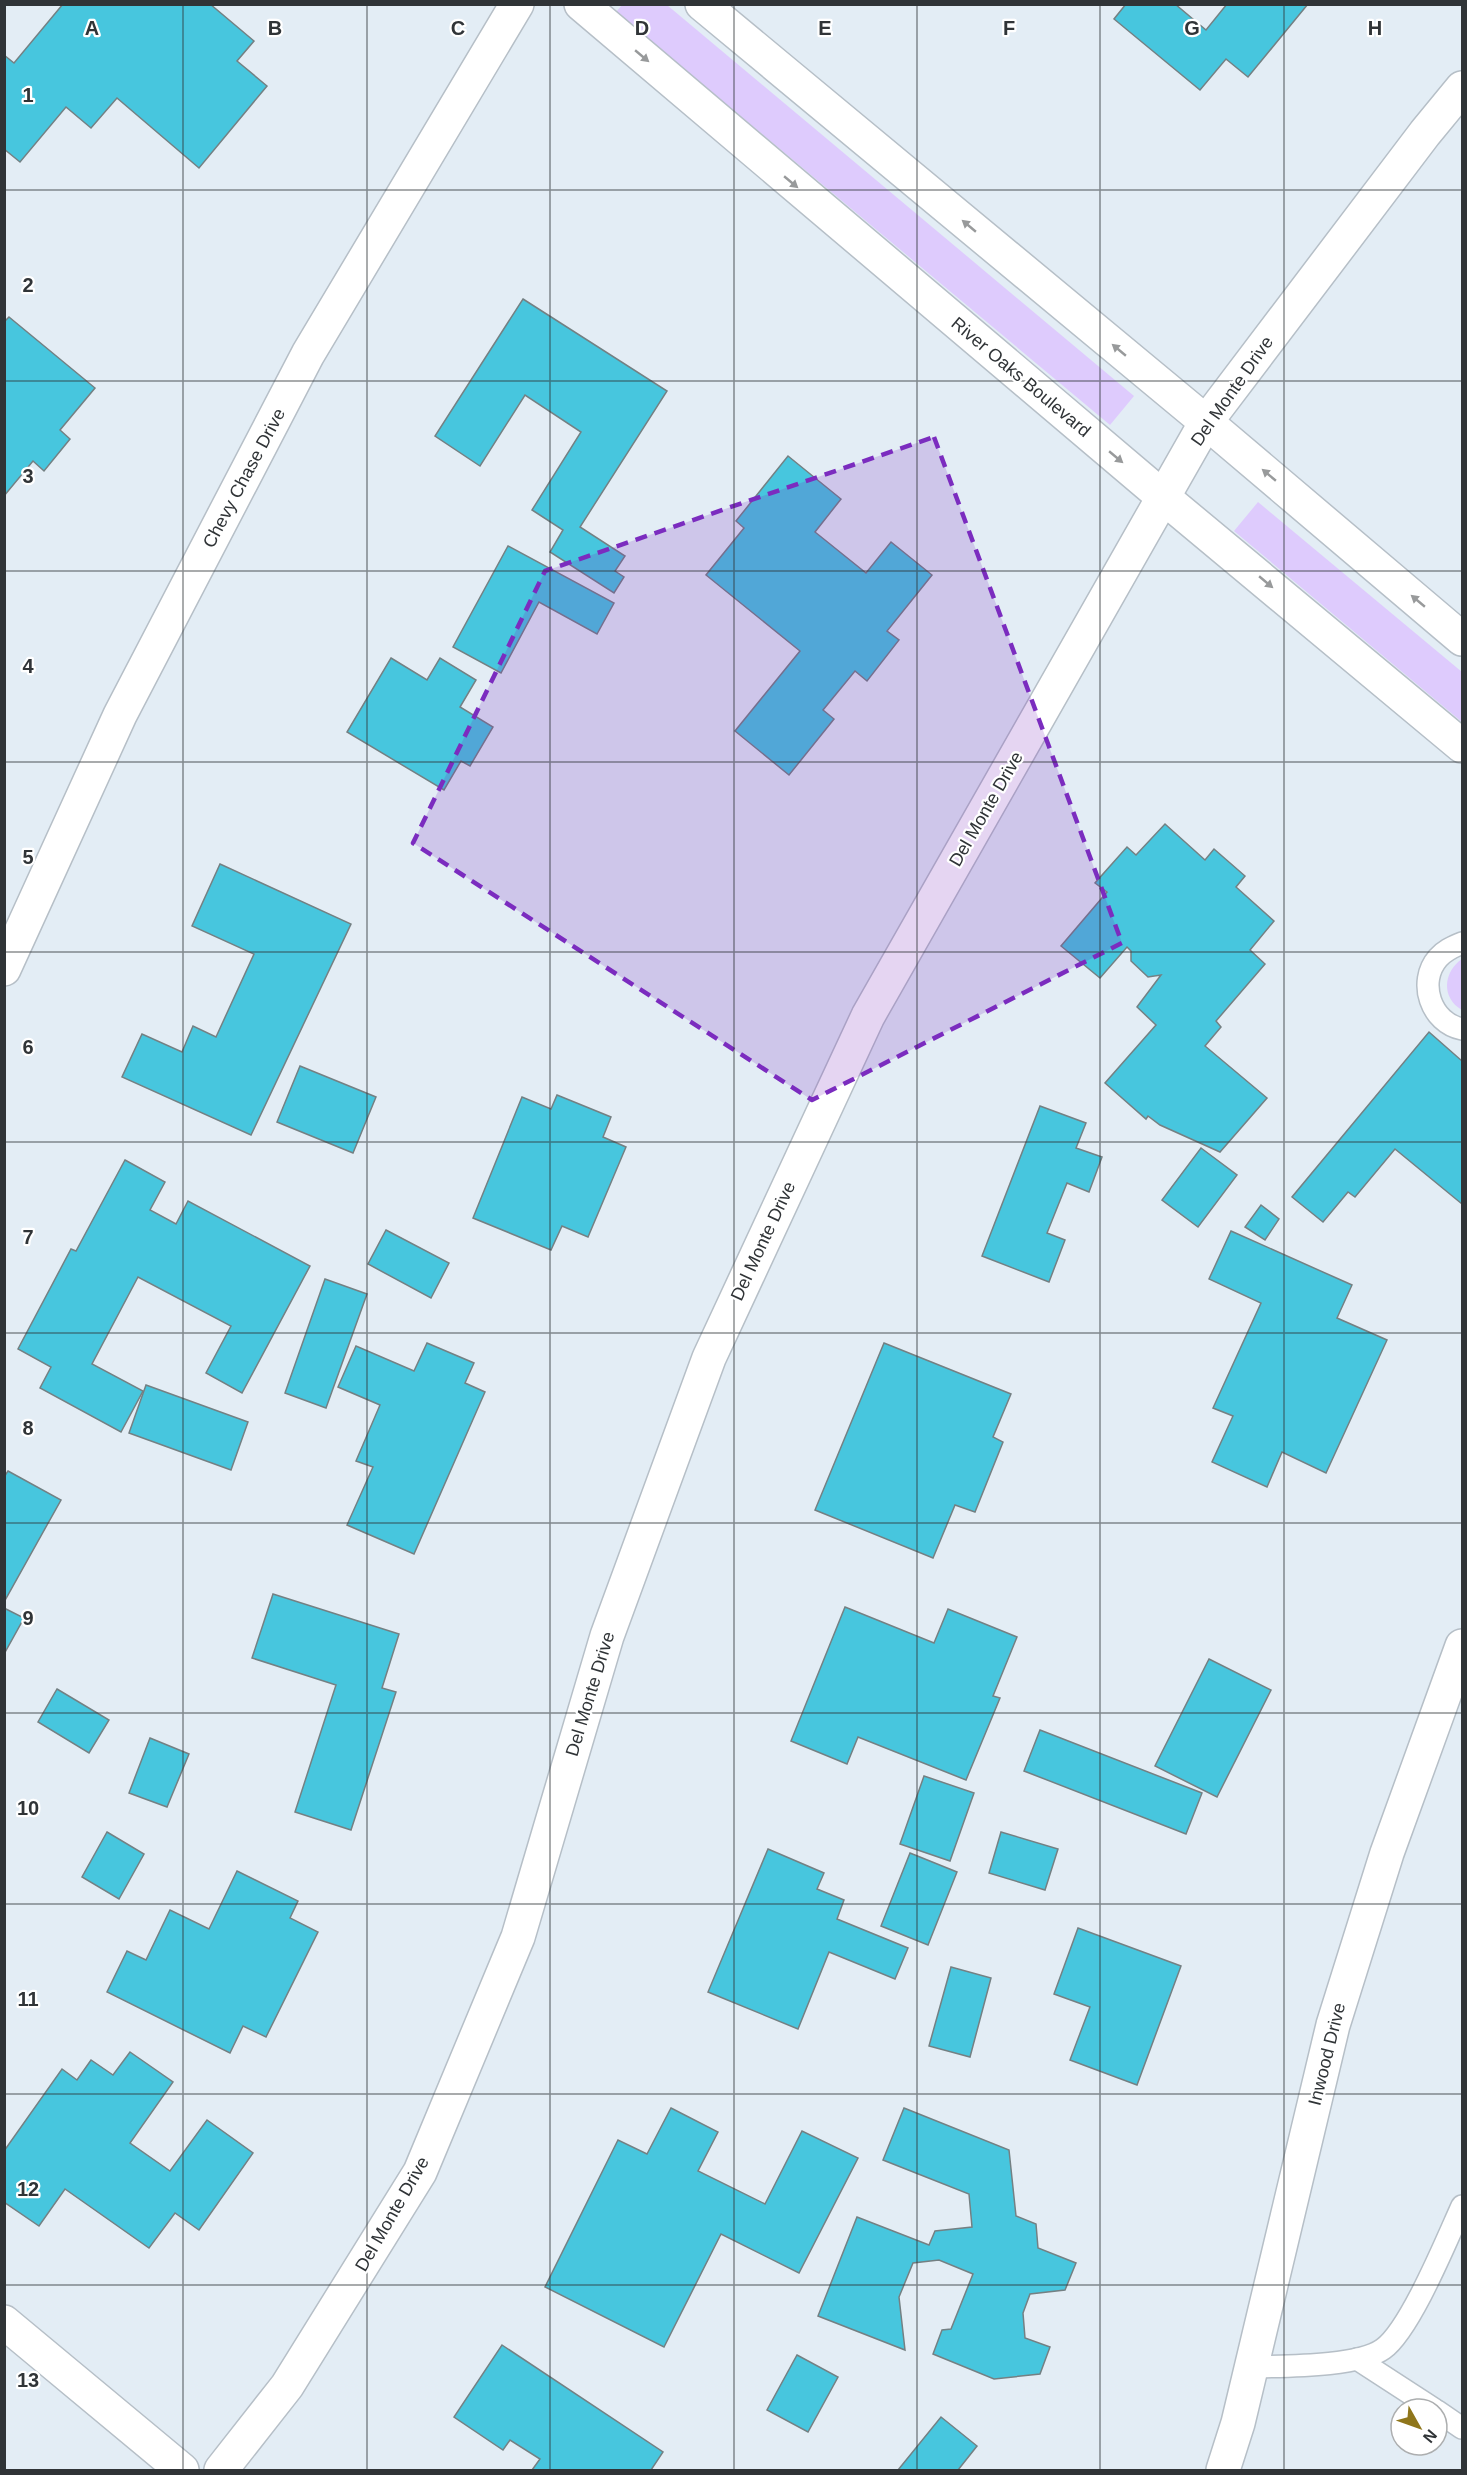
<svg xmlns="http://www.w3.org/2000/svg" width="1467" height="2475" font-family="Arial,sans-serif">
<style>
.green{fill:#decbfd}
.building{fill:#47c6de;stroke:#748083;stroke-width:1.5}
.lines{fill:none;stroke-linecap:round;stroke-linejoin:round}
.lane-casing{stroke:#b6bfc7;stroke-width:24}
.street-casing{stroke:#b6bfc7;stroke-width:36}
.secondary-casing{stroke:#b6bfc7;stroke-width:36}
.lane{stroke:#fff;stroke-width:21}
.street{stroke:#fff;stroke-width:33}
.secondary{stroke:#fff;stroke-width:33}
.oneway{fill:#989a9b}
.marked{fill:#7b2cbf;fill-opacity:0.2;stroke:#7b2cbf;stroke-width:4.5;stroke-dasharray:12 8;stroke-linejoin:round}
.grid{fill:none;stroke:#303437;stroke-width:1.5;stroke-opacity:0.55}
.labels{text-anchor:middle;stroke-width:4.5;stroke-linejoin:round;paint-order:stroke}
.street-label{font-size:18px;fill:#303437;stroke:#fff}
.grid-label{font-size:20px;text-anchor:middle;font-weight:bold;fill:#303437;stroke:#fff;stroke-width:4.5;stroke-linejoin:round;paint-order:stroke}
</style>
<rect width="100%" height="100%" fill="#e3edf5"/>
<g class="green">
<polygon points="622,5 667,5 1134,396 1110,425 616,12"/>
<polygon points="1258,502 1462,672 1462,722 1234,531"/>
<path d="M1462,959V1010C1441,998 1443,972 1462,959Z"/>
</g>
<g class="building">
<polygon points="63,4 210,4 254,41 237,61 267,86 199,168 117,98 91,128 66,107 20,162 4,149 4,55 14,63"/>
<polygon points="1126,4 1175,4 1206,30 1227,4 1308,4 1248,77 1226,59 1200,90 1114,19"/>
<polygon points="523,299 667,391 580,527 625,556 615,571 624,577 614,593 550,552 563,530 532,510 581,432 525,395 480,466 435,436"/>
<polygon points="9,317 95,388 60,430 70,439 44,471 33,461 4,496 4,322"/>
<polygon points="788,456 841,499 815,532 866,573 891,542 932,575 887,631 899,640 867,681 855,671 823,710 834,719 789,775 735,731 800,651 706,575 744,528 736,521"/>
<polygon points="508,546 614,603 597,634 539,602 501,673 453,647"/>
<polygon points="391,658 427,680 440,658 476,680 460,707 493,727 470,766 461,761 444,790 347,732"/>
<polygon points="1165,824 1205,860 1214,849 1245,876 1236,887 1274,921 1250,950 1265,964 1216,1021 1221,1027 1205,1046 1267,1098 1220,1152 1160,1125 1148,1116 1146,1119 1105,1083 1156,1025 1137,1007 1161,975 1148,977 1131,961 1131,951 1127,947 1100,978 1061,946 1107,892 1095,883 1127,847 1136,855"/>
<polygon points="220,864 351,924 251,1135 122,1077 142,1034 182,1052 193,1026 216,1037 254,954 192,926"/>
<polygon points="1429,1032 1462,1061 1462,1204 1395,1149 1355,1197 1348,1192 1323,1222 1292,1197"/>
<polygon points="300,1066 376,1097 353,1153 277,1122"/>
<polygon points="557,1095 611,1117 603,1137 626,1147 588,1237 562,1226 551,1250 473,1218 522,1097 551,1109"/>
<polygon points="1040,1106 1086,1123 1076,1148 1102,1157 1089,1192 1067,1183 1047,1233 1065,1240 1049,1282 982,1256"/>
<polygon points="1201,1148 1237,1175 1198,1227 1162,1200"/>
<polygon points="125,1160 165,1182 150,1210 176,1224 188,1201 310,1266 242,1393 206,1373 231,1326 138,1277 92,1364 143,1391 121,1432 40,1388 51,1367 18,1349 71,1249 76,1251"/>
<polygon points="1261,1205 1279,1219 1265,1240 1245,1227"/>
<polygon points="386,1230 449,1263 431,1298 368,1264"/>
<polygon points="1231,1231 1352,1285 1337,1318 1387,1340 1326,1473 1282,1452 1267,1487 1212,1462 1233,1416 1213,1408 1261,1303 1209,1279"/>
<polygon points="325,1279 367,1294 326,1408 285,1393"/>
<polygon points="427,1343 474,1363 465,1383 485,1392 414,1554 347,1525 373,1467 356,1461 380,1405 338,1387 356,1346 414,1371"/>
<polygon points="884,1343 1011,1394 993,1437 1003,1442 975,1512 955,1505 933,1558 815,1510"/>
<polygon points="146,1385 248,1422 231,1470 129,1433"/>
<polygon points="8,1471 61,1500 4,1602 4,1477"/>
<polygon points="273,1594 399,1634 382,1688 396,1692 351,1830 295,1812 336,1685 252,1658"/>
<polygon points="845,1607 934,1643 948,1609 1017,1637 993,1696 1000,1698 966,1780 858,1737 847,1764 791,1741"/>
<polygon points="4,1608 24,1618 4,1654"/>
<polygon points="1209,1659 1271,1690 1217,1797 1155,1766"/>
<polygon points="57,1689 109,1720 89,1753 38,1722"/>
<polygon points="1040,1730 1202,1793 1186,1834 1024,1771"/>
<polygon points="150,1738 189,1754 167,1807 129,1793"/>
<polygon points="924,1776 974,1793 950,1861 900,1844"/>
<polygon points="107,1832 144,1854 119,1899 82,1877"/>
<polygon points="1001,1832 1058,1849 1045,1890 989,1873"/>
<polygon points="768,1849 824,1873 817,1889 844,1900 837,1919 908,1948 895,1979 829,1952 798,2029 708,1992"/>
<polygon points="910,1853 957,1872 928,1945 881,1926"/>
<polygon points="237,1871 298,1901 290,1918 318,1932 266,2037 243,2026 230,2053 107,1992 127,1951 146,1960 170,1910 209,1929"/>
<polygon points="1078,1928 1181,1966 1137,2085 1070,2060 1090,2007 1054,1994"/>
<polygon points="951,1967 991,1978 970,2057 929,2046"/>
<polygon points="130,2052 173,2082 130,2143 170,2171 207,2120 253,2153 199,2230 175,2213 149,2248 65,2189 39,2226 4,2202 4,2151 62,2069 77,2080 91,2060 113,2075"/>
<polygon points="671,2108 718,2132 698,2171 765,2204 802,2131 858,2158 799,2273 721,2234 664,2347 545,2287 618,2140 647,2154"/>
<polygon points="904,2108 1009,2150 1016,2216 1036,2224 1038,2248 1076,2263 1065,2290 1030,2294 1023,2313 1025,2338 1050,2347 1040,2374 994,2379 933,2354 942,2330 951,2329 973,2274 939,2260 913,2263 899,2297 905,2350 818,2316 857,2217 929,2245 935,2231 972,2227 969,2194 883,2160"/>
<polygon points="502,2345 663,2452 651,2470 532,2470 540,2459 510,2440 503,2450 454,2417"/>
<polygon points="797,2355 838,2377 808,2432 767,2410"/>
<polygon points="941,2417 977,2446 958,2470 898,2470"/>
</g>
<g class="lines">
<g class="lane-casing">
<g id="lane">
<path d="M1462,943C1453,947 1445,950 1438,958C1417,982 1431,1023 1462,1029"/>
<polyline points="1357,2359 1434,2409"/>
<path d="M1252,2367C1282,2366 1358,2367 1383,2349C1410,2330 1447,2239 1462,2206"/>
<polyline points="1437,2411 1462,2428"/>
</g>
</g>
<g class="street-casing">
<g id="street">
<polyline points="4,969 120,715 308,354 517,4"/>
<polyline points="4,2322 182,2470"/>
<polyline points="221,2470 287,2386 420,2172 518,1937 607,1636 709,1358 868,1016 1206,422 1425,133 1462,88"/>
</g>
</g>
<g class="secondary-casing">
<g id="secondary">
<polyline points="581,4 1163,497 1462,746"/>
<polyline points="702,4 1206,422 1462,639"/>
<polyline points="1223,2470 1238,2423 1333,2025 1387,1853 1462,1646"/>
</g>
</g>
<use href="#lane" class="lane"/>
<use href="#street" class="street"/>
<use href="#secondary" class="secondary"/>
</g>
<defs><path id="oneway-solid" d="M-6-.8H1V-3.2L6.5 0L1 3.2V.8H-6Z" transform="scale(1.5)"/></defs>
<g class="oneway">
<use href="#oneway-solid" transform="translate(642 56) rotate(40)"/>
<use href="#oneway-solid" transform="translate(791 182) rotate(40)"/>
<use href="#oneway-solid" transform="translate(969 226) rotate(-140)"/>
<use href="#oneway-solid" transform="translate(1119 350) rotate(-140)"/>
<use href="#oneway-solid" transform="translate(1116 457) rotate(40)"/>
<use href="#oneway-solid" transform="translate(1269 475) rotate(-140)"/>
<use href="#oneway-solid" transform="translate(1266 582) rotate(40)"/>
<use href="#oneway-solid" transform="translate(1418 601) rotate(-140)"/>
</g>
<path class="marked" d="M934,437L1122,943L812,1100L413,843L545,571Z"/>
<path class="grid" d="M183,4V2470M367,4V2470M550,4V2470M734,4V2470M917,4V2470M1100,4V2470M1284,4V2470M4,190H1462M4,381H1462M4,571H1462M4,762H1462M4,952H1462M4,1142H1462M4,1333H1462M4,1523H1462M4,1713H1462M4,1904H1462M4,2094H1462M4,2285H1462"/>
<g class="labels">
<g class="street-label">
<text transform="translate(1021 377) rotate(40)" y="6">River Oaks Boulevard</text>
<text transform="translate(1232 391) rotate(-55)" y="6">Del Monte Drive</text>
<text transform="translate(244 478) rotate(-62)" y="6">Chevy Chase Drive</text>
<text transform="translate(986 809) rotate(-60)" y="6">Del Monte Drive</text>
<text transform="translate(763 1241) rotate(-65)" y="6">Del Monte Drive</text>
<text transform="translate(590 1694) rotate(-73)" y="6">Del Monte Drive</text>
<text transform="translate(1327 2054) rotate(-76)" y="6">Inwood Drive</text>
<text transform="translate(392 2214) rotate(-60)" y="6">Del Monte Drive</text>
</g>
</g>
<g class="grid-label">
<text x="92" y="35">A</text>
<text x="275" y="35">B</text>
<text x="458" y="35">C</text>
<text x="642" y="35">D</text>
<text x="825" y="35">E</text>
<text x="1009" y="35">F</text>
<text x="1192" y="35">G</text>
<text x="1375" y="35">H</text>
<text x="28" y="102">1</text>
<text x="28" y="292">2</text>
<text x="28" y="483">3</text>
<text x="28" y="673">4</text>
<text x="28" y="864">5</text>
<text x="28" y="1054">6</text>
<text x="28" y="1244">7</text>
<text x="28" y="1435">8</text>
<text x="28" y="1625">9</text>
<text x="28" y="1815">10</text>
<text x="28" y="2006">11</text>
<text x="28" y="2196">12</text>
<text x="28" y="2387">13</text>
</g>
<rect width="1467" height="2475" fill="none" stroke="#303437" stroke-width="12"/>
<g transform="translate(1419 2427) rotate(130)"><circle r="28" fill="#ffffff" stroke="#acaeaf" stroke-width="1.5"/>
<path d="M0-4.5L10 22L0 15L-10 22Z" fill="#8f761b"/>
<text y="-9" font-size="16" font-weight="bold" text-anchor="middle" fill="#303437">N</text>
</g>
</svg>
